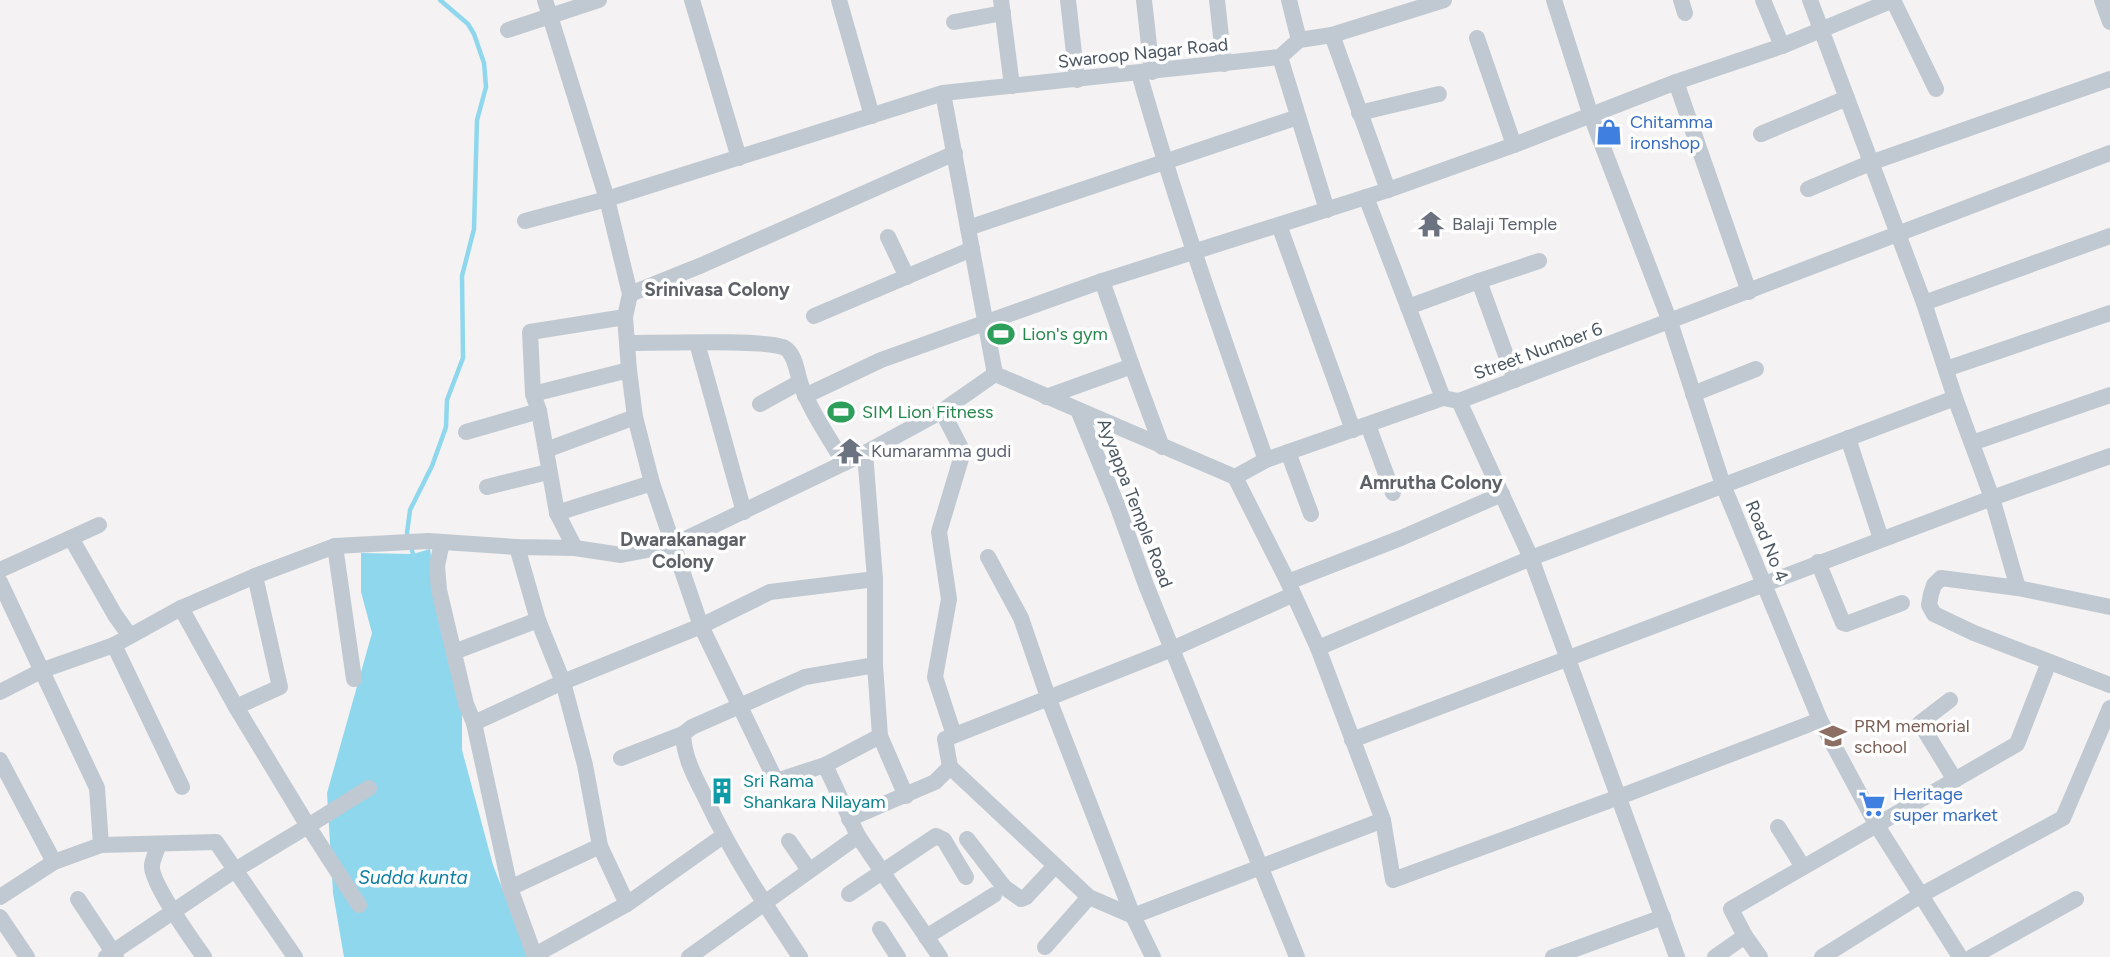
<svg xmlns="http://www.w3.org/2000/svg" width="2110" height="957" font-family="Figtree,sans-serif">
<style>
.water{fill:#8fd7ed}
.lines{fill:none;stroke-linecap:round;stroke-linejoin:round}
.stream{stroke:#8fd7ed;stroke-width:4.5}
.street{stroke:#c0c9d1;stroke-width:16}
.labels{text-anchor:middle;stroke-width:7;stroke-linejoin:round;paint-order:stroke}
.street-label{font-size:18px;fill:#495560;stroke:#fff}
.shop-label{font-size:18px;fill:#366cbe;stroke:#fff;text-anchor:start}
.worship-label{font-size:18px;fill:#5b616d;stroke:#fff;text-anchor:start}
.leisure-label{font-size:18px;fill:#27864d;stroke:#fff;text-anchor:start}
.education-label{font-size:18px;fill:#785e54;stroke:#fff;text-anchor:start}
.culture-label{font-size:18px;fill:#0d838f;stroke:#fff;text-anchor:start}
.neighbourhood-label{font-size:19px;font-weight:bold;fill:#5e6267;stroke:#fff}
.water-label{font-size:19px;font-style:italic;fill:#0c7ea1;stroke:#fff}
</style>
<rect width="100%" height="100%" fill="#f4f2f2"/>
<polygon class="water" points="430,549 439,615 462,707 462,750 493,865 529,957 344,957 333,893 327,793 372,633 361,592 361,553 413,554"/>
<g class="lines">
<polyline class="stream" points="413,554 407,533 410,510 432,466 446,427 447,400 463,358 462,276 474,229 477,120 486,87 484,63 474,34 468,24 440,0"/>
<g class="street">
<polyline points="545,0 607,199 630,294 625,317 629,370 635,417 652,483 701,626 776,781 825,765 880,736"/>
<polyline points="692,0 739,158"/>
<polyline points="839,0 872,116"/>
<polyline points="1001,0 1012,86"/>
<polyline points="1068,0 1077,80"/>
<polyline points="1144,0 1152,72"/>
<polyline points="1217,0 1224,64"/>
<polyline points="1289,0 1299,40"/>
<polyline points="1554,0 1591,116 1670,322 1723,485 1820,720 1876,824 1960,957"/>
<polyline points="1681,0 1685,13"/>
<polyline points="1763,0 1782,46"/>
<polyline points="1893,0 1936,89"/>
<polyline points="2102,0 2110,22"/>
<polyline points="954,22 1003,13"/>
<polyline points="508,30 599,0"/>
<polyline points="1332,35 1388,190"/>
<polyline points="1477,38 1514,145"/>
<polyline points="1299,40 1332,35 1444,0"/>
<polyline points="1280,57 1327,210"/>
<path d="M1139,73C1176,204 1221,332 1266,460"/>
<polyline points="1676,82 1749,292"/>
<polyline points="943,93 995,374"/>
<polyline points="1359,113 1439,94"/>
<polyline points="1761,134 1847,98"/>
<polyline points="1808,189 1870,163 2110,79"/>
<polyline points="1366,197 1443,398"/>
<polyline points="525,221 607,199 943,93 1280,57 1299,40"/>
<polyline points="1279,225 1353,430"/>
<polyline points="968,228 1298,117"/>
<polyline points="888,237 907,277"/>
<polyline points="1102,281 1132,366"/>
<polyline points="1479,281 1539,261"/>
<polyline points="630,294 702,265 955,153"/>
<polyline points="1924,303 2110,236"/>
<polyline points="1408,307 1479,281 1515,380"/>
<polyline points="814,316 972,249"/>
<path d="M629,343C654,343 770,339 785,348C795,354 797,372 800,382C810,411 829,437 844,463"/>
<polyline points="697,343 744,512"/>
<polyline points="1946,369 2110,313"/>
<polyline points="995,374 1235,477 1266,460 1443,398 1459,401 2110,153"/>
<polyline points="533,394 629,370"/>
<polyline points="1693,394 1756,369"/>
<polyline points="805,396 881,360 1102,281 1388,190 1514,145 1676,82 1782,46 1893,0"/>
<polyline points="1046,397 1132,366 1162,447"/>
<polyline points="1955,398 1992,498 2110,456"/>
<polyline points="1459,401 1531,558 1677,957"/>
<polyline points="760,404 800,382"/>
<polyline points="1078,410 1117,505 1146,585 1297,957"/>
<polyline points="942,411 963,452 939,532 949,599 935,677 954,735"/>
<polyline points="1368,425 1393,493"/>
<polyline points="466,432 539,411"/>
<polyline points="1848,438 1881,539"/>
<polyline points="1972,443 2110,395"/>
<polyline points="546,450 635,417"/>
<polyline points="1288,452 1311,514"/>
<polyline points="865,453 875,579 875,665 880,736 906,796"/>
<polyline points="1235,477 1288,582 1401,538 1502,494"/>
<polyline points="487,487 548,472"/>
<polyline points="557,513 652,483"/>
<polyline points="71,538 115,615 130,636"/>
<polyline points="442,542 437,566 439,590 466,704 474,723"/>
<polyline points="335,546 354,679"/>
<polyline points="517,547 538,620 563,682 585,765 600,846 627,904"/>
<polyline points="575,548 557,513 539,411 533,394 530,332 625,317"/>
<polyline points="988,557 1021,618 1048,697 1133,916"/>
<polyline points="1818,562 1843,623 1846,624 1902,603"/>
<polyline points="0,570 99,525"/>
<polyline points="0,582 97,788 101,845"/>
<polyline points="1288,582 1318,648 1531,558 1955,398 1924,303 1810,0"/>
<polyline points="2110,607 2018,588 1941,578 1934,585 1931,594 1929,605 1934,614 1974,633 2110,685"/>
<polyline points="114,645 182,787"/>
<polyline points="1318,648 1383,820 1393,880 1619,797 1820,720"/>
<polyline points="454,652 538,620"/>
<polyline points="0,692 43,670 114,645 181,608 255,576 335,546 428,541 517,547 575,548 621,555 673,545 865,453 942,411 995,374"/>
<polyline points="1950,700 1920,723 1955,780"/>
<polyline points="236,707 280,687 255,576"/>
<polyline points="1352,740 1992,498 2018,588"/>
<polyline points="621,758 683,734"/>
<polyline points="0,760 54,862"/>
<polyline points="825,765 858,836 940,957"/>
<polyline points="950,767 1089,897 1133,916"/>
<polyline points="849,819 935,782 950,767 945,739 1172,649 1292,595"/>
<polyline points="1778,827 1803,867"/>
<polyline points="967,839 1004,887 1021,899 1026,897 1054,867"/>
<polyline points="789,841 809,870"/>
<path d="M159,844C157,850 153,858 152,865C150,882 193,941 204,957"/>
<polyline points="510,888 600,846"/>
<polyline points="849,894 936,836 944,840 966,877"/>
<polyline points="0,897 54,862 101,845 216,842 295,957"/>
<polyline points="78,899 113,952 106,957"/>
<polyline points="359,905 308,826 369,788"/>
<polyline points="0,917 27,957"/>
<polyline points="880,929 898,957"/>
<polyline points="926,937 994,895"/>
<polyline points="1045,947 1089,897"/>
<polyline points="535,955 627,904 723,836"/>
<polyline points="116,957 113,952 235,870 308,826 236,707 181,608"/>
<polyline points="535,957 510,888 474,723 563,682 701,626 770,592 875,579"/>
<polyline points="689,957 858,836"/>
<path d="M800,957C766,906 732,855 706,799C695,777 684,758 683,734L692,727L805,677L875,665"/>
<polyline points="1153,957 1133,916 1383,820"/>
<polyline points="1553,957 1663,917"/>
<polyline points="1715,957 1745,936"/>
<polyline points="1760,957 1745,936 1731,909 2017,744 2049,662"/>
<polyline points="1822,957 1921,895 2063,818 2110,708"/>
<polyline points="1972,957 2076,899"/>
</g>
</g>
<defs>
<g id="shop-bare" transform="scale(2.1)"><path d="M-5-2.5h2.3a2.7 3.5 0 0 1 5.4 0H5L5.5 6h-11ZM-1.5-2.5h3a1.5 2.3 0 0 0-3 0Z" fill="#3f7fe0" stroke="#fff" stroke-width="2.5" paint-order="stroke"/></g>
<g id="temple-bare" transform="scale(2.1)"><path d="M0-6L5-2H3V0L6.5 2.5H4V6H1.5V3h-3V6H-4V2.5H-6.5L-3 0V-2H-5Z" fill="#6b7280" stroke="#fff" stroke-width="2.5" paint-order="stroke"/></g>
<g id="stadium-bare" transform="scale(2.1)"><path d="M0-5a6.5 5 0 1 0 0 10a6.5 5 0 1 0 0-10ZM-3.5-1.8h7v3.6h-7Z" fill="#2e9e5b" stroke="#fff" stroke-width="2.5" paint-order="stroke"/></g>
<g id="school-bare" transform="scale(2.1)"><path d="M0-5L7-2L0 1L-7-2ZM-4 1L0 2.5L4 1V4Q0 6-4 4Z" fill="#8d6e63" stroke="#fff" stroke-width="2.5" paint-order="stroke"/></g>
<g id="building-bare" transform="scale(2.1)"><path d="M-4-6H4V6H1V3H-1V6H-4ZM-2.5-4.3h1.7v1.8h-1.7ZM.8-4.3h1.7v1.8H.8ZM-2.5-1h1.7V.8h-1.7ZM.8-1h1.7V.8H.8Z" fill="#0f9aa8" stroke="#fff" stroke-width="2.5" paint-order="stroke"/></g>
<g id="supermarket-bare" transform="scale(2.1)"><path d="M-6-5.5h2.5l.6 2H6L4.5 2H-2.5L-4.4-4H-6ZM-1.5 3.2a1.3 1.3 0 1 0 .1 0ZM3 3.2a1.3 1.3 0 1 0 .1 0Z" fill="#3f7fe0" stroke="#fff" stroke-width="2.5" paint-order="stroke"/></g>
</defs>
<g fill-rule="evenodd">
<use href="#shop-bare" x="1609" y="132"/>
<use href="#temple-bare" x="1431" y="224"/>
<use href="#stadium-bare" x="1001" y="334"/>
<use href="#stadium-bare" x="841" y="412"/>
<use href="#temple-bare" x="850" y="451"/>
<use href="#school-bare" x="1833" y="736"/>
<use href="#building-bare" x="722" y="791"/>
<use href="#supermarket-bare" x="1872" y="804"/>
</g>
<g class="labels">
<g class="street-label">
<text transform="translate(1143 53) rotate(-6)" y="6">Swaroop Nagar Road</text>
<text transform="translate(1538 351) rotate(-20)" y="6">Street Number 6</text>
<text transform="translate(1135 503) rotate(69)" y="6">Ayyappa Temple Road</text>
<text transform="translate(1767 541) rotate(68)" y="6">Road No 4</text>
</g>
<g class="shop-label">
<text x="1630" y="128">Chitamma<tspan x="1630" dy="21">ironshop</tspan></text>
<text x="1893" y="800">Heritage<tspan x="1893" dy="21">super market</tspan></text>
</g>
<g class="worship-label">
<text x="1452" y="230">Balaji Temple</text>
<text x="871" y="457">Kumaramma gudi</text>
</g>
<g class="leisure-label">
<text x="1022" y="340">Lion's gym</text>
<text x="862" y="418">SIM Lion Fitness</text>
</g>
<g class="education-label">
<text x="1854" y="732">PRM memorial<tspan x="1854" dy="21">school</tspan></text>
</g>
<g class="culture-label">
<text x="743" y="787">Sri Rama<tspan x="743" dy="21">Shankara Nilayam</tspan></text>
</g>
<g class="neighbourhood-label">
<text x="717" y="296">Srinivasa Colony</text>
<text x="1431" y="489">Amrutha Colony</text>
<text x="683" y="546">Dwarakanagar<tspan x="683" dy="22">Colony</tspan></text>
</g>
<g class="water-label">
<text x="413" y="884">Sudda kunta</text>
</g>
</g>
</svg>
